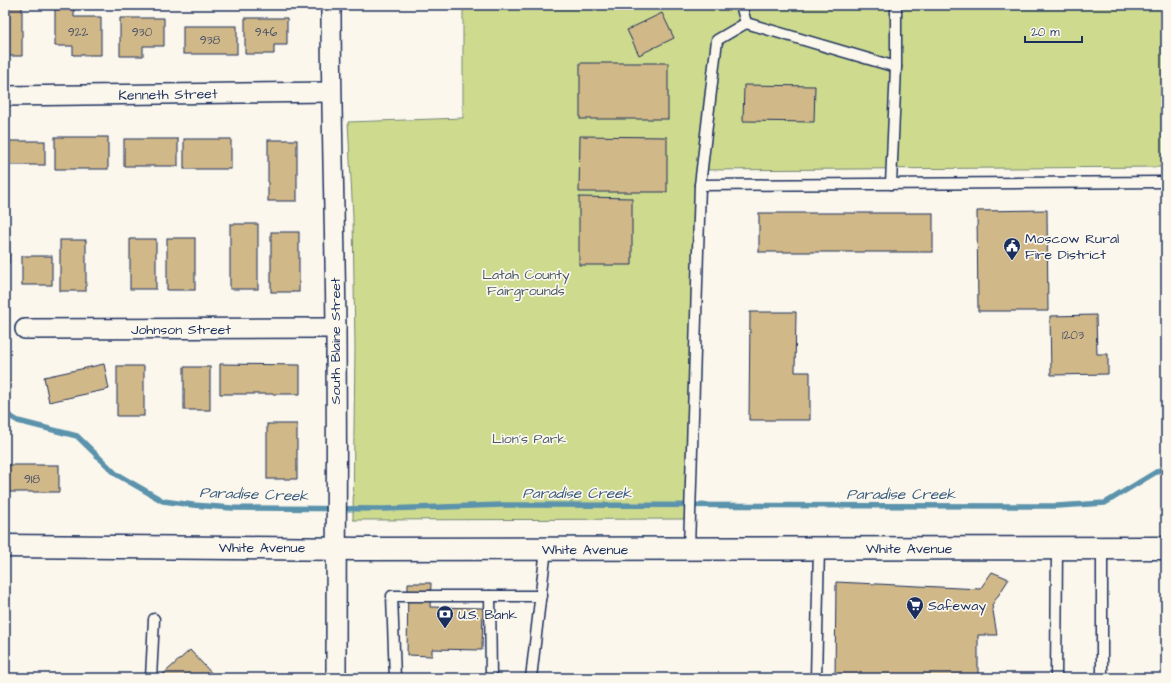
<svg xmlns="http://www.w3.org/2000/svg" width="1171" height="683" font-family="'Architects Daughter',sans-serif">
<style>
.green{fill:#cedb8e;stroke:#748576}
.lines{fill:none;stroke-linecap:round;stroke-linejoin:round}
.stream{stroke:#5b93ac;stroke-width:5.5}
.building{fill:#d1b888;stroke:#1b2f5e}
.service-casing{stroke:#1b2f5e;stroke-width:13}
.minor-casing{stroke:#1b2f5e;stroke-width:22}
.tertiary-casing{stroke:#1b2f5e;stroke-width:25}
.service{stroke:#fbf7ec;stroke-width:10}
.minor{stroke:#fbf7ec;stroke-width:19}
.tertiary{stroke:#fbf7ec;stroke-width:22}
.labels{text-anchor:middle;stroke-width:3.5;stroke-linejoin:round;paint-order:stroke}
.number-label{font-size:12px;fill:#485168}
.street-label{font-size:14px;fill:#1b2f5e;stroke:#fbf7ec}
.poi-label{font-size:14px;fill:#1b2f5e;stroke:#fbf7ec;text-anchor:start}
.park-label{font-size:14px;fill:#485a6a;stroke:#fbf7ec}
.water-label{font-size:15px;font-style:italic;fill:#36597e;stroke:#fbf7ec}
</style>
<rect width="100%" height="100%" fill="#fbf7ec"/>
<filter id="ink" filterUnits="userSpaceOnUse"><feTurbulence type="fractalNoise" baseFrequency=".025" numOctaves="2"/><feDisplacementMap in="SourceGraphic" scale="8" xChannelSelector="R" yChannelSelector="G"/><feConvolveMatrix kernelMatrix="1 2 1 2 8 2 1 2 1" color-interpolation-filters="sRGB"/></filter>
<g filter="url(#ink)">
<polygon class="green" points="463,5 1166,5 1166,167 702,170 690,519 353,520 355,347 353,217 348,122 463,118"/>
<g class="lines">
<polyline class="stream" points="5,413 18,421 77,436 116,474 163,501 193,505 232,508 383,509 503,505 1057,506 1105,503 1166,466"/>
</g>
<g class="building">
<rect x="5" y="5" width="17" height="51"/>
<polygon points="55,9 74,9 74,17 101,17 101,55 73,55 73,46 55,46"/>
<polygon points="662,13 674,38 639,55 627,30"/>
<polygon points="120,18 164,18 164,46 143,46 143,56 120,56"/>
<polygon points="245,18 287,18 287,45 274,45 274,54 245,54"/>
<rect x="183" y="26" width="54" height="28"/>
<rect x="580" y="63" width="88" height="56"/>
<polygon points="744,85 815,86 814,122 743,121"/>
<polygon points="580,136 667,137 667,192 579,192"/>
<rect x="55" y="137" width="53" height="32"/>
<rect x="124" y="139" width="54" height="27"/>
<rect x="184" y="139" width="47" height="30"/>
<rect x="268" y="140" width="29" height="61"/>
<rect x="5" y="141" width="40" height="24"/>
<polygon points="579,197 632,198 632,265 579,265"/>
<polygon points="1047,210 1048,311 978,311 977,211"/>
<rect x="759" y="213" width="174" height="39"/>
<rect x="230" y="224" width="28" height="65"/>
<rect x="5" y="228" width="4" height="35"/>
<rect x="271" y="232" width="28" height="60"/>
<rect x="167" y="238" width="28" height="52"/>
<rect x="130" y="239" width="26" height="50"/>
<rect x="60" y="240" width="26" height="51"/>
<rect x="22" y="256" width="30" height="29"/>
<polygon points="750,312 796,312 795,372 810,372 810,420 749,420"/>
<polygon points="1096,315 1097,354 1108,354 1108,374 1051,375 1050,316"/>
<polygon points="104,364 109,389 49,402 44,377"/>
<polygon points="220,364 300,365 300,394 220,394"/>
<rect x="117" y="366" width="27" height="50"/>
<rect x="184" y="367" width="26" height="43"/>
<rect x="267" y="424" width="30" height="55"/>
<rect x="5" y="465" width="54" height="27"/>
<polygon points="992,572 1009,579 992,605 997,635 978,635 978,678 835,678 836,582 980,589"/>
<polygon points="408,583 431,583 430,607 483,608 482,650 432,649 432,656 407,655"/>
<polygon points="190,650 216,678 161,678 160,677"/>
</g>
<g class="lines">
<g class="service-casing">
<g id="service">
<polyline points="746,23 896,67 891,184"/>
<polyline points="896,67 896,5"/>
<polyline points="700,185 1166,182"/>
<polyline points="689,548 700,185 717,40 746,23 741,5"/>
<polyline points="490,596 491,678"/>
<polyline points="151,678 154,619"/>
<polyline points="395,678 392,596 541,596"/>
<polyline points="531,678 546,549"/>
<polyline points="816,678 819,548"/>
<polyline points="1056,678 1057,548"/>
<polyline points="1102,678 1102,548"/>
</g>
</g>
<g class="minor-casing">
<g id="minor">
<path d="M331,5C331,113 335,221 336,330C337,446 336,562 336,678"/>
<polyline points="5,96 331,92"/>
<polyline points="25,329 336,328"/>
</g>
</g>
<g class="tertiary-casing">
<polyline id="tertiary" points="5,546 359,549 1166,548"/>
</g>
<use href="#service" class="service"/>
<use href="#minor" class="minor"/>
<use href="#tertiary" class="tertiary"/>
</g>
</g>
<defs>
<g id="civic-pin" transform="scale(0.9)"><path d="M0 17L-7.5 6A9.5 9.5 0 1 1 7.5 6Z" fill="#1b2f5e" stroke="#fbf7ec"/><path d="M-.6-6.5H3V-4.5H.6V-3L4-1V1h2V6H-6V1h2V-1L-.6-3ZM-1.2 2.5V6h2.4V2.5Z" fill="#fff"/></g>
<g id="supermarket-pin" transform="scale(0.9)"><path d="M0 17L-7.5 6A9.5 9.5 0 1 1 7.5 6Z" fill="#1b2f5e" stroke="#fbf7ec"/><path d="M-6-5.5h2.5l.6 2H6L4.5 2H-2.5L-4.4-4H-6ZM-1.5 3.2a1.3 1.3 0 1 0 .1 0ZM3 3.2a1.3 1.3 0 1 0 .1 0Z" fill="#fff"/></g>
<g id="bank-pin" transform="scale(0.9)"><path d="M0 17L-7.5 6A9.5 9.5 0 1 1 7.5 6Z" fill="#1b2f5e" stroke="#fbf7ec"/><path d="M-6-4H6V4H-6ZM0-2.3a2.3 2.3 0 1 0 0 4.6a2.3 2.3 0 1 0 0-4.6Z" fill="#fff"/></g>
</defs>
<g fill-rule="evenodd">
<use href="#civic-pin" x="1012" y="246"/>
<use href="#supermarket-pin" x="915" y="605"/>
<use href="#bank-pin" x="445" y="614"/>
</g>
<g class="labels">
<g class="number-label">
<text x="78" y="36">922</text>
<text x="142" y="36">930</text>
<text x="266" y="36">946</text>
<text x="210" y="44">938</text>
<text x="1073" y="339">1203</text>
<text x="32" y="483">918</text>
</g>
<g class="street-label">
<text transform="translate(168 94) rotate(-1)" y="5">Kenneth Street</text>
<text x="181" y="334">Johnson Street</text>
<text transform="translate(335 341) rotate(-90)" y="5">South Blaine Street</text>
<text x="262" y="552">White Avenue</text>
<text x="909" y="553">White Avenue</text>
<text x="585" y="554">White Avenue</text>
</g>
<g class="poi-label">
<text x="1025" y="243">Moscow Rural<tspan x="1025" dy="16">Fire District</tspan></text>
<text x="928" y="610">Safeway</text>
<text x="458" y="619">U.S. Bank</text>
</g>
<g class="park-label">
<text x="526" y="279">Latah County<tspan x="526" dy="16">Fairgrounds</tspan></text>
<text x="529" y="443">Lion's Park</text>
</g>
<g class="water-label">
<text x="577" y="498">Paradise Creek</text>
<text transform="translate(254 494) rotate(2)" y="5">Paradise Creek</text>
<text x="901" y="499">Paradise Creek</text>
</g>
</g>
<rect width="1171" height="683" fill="none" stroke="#fbf7ec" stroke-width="20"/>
<rect x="10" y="10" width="1151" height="663" fill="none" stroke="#1b2f5e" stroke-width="1.5" filter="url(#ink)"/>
<path d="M1025 36v6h57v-6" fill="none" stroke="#1b2f5e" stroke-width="2"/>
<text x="1031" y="36" font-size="12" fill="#1b2f5e" stroke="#fbf7ec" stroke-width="3" paint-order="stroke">20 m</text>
</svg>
